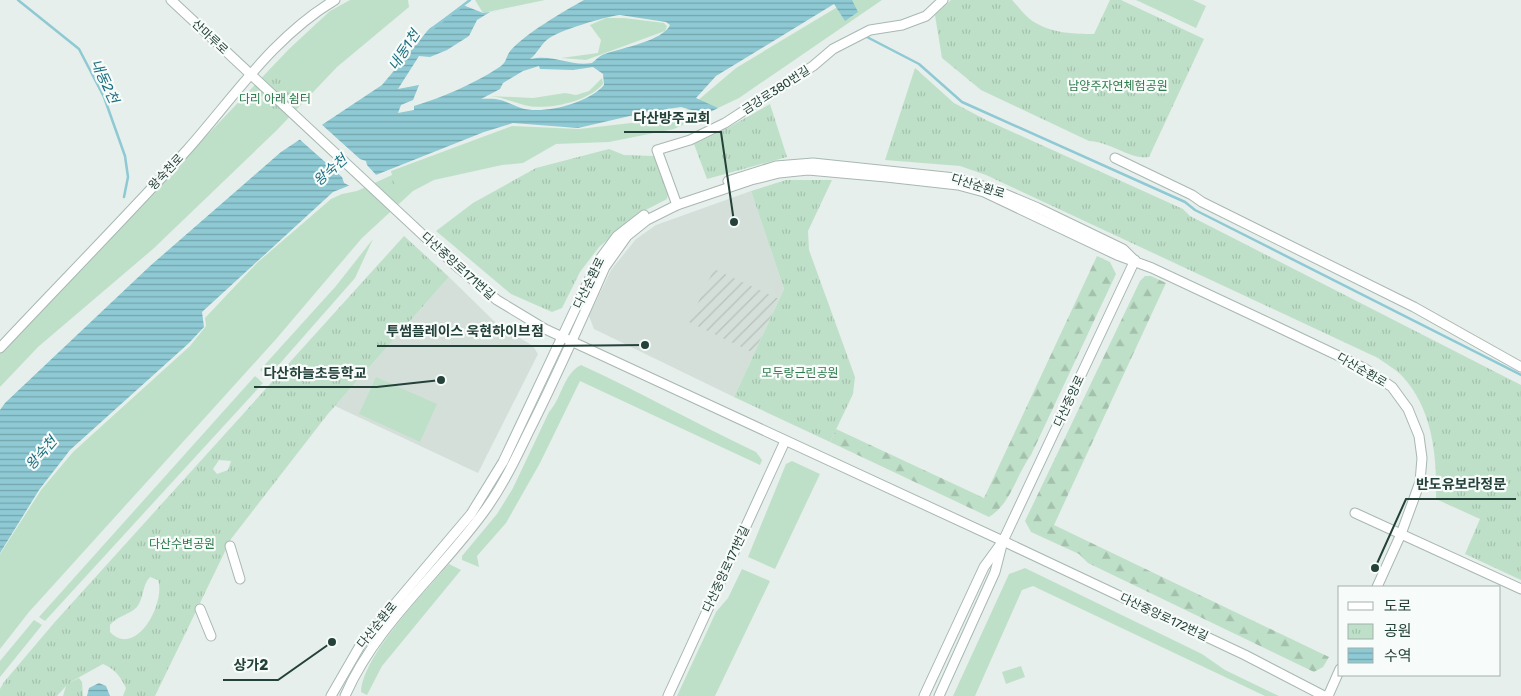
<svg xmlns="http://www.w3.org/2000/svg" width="1521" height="696" font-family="Rubik,'Noto Sans KR',sans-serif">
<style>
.built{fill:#d4dfda}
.industrial{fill:url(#industrial-furrows)}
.grass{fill:#bfe0c8}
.forest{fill:url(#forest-firs)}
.park{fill:url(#park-tufts);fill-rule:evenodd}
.water{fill:url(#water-rules);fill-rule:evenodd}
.pier{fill:#e6efeb}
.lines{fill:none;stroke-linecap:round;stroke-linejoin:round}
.stream{stroke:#8ec9d4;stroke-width:2.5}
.minor-casing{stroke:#a8b8b2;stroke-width:11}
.minor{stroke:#fff;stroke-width:9}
.labels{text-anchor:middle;stroke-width:4.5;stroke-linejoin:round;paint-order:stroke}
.street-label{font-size:12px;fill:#24423a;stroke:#f7fbf9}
.park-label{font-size:12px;fill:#2d7a4b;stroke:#f7fbf9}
.water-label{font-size:14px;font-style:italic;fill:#1c6f80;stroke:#f7fbf9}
.leader{fill:none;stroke:#24423a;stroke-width:2}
.callout-dot{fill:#24423a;stroke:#f7fbf9;stroke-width:2}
.callout-label{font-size:14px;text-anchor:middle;font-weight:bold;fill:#24423a;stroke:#f7fbf9;stroke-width:4.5;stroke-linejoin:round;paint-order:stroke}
</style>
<defs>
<pattern id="industrial-furrows" width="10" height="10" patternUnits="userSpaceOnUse" patternTransform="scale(1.25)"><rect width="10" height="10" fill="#d4dfda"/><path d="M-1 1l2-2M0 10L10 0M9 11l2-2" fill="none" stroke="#b6c1bc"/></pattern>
<pattern id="forest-firs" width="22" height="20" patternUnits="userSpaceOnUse" patternTransform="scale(1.25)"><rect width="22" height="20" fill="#bfe0c8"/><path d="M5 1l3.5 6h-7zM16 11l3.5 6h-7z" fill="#a4c1ad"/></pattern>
<pattern id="park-tufts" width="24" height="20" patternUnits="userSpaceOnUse" patternTransform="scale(1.25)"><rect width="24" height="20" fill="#bfe0c8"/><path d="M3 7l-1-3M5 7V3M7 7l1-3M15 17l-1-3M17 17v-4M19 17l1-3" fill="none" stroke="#a4c1ad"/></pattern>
<pattern id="water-rules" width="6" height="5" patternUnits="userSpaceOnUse" patternTransform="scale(1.25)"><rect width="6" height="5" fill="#8ec9d4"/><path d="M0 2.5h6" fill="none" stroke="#74a5ad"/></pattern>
</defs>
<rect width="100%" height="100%" fill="#e6efeb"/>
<g class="built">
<polygon points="751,191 784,289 734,397 594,329 589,316 611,270 636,239 656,225"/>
<polygon points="449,277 496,323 533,346 538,354 478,473 335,406"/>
</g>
<polygon class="industrial" points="714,269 779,299 754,353 689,322"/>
<g class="grass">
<polygon points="350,0 408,0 409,7 337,67 277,130 153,249 38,347 0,387 0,353 289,49 330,11"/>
<polygon points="475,0 545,0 483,13"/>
<polygon points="849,0 882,0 739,98 674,129 609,142 556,144 523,163 502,165 434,180 413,191 362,238 277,338 29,612 0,649 0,554 41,490 73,452 190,346 206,326 205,318 258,262 331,199 342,194 357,191 392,175 391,171 512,126 579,129 657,120 683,113 736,68"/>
<polygon points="1136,0 1193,0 1206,6 1196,28"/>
<polygon points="606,18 624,18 664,23 667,26 665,31 586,60 561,58 598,53 601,40 590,25"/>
<path d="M602,78L603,84C588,102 546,111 524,105C512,102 502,97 490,96L533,98L565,93L576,95L589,91Z"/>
<polygon points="373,239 355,278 268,377 260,370 336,286"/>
<path d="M581,365C640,392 697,424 756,452L762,460L760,465L580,381L540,463L506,523L477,556L479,567L462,560V556L497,514L513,488L549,412C562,398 563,374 581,365Z"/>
<polygon points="255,376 263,383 45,621 39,617"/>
<polygon points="376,377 437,404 420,442 359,414"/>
<polygon points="792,461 820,474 775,569 748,557 786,464"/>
<path d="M449,564L461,570L382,666L367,695L361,692C363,655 424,593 449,564Z"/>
<polygon points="1025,568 1202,654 1225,670 1279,696 1265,696 1033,586 1022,590 975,696 953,696 1009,574"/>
<polygon points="742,569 770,581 715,696 677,696 716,612 728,598"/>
<polygon points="34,620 42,625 0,677 0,661"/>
<polygon points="1021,666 1025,677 1006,684 1002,672"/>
</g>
<g class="forest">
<path d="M1097,256L1110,262L1116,274L1031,455C1016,475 1011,504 989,517L830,442L836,429L984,498Z"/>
<polygon points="1145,276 1151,276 1166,283 1054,525 1329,657 1323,667 1314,672 1088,563 1079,554 1031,532 1025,521 1140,281"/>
</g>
<g class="park">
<path d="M951,0H1012C1018,6 1024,15 1031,20C1049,33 1073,34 1094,34L1110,0H1121L1204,39L1149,157C1131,160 1111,142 1089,141L981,90L942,58L935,15Z"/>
<path d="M915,68L954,103L986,120L1183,209L1190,216L1521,385V580L1465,554L1480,519L1436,499C1437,457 1433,410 1403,377C1397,370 1386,364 1378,358L986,175L960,166L885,160Z"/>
<polygon points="274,73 302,97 277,126 248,102"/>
<polygon points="770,104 787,157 707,179 694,144 722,131"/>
<polygon points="609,149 624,155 654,156 668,194 667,199 640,213 599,247 580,272 562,308 552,312 511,294 436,231 473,203 536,168"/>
<polygon points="390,178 407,196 384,216 367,198"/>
<polygon points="786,180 832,180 808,231 809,250 855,377 853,394 830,442 734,397 784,289 751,191"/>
<path d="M404,236L449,277L327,415L231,539L155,696H123L126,688C120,676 115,669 103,664L67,684L79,678L82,682L83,696H63L66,686L57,696H0V689L4,682L54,623ZM219,460L231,461L228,470L217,474L213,469ZM150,577L158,580C166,603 136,659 110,632V625C117,616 129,615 137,607C144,598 142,585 150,577Z"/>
</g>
<g class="water">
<path d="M564,0L490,12L477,20L469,36L447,50L430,57L419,56L398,89L419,85L413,100L401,105L398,113L414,110V106C443,97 472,85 498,68C508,62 505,57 511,50C525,34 564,11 584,0H852L858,12L845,21L834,4L716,76L696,98L718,108L706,114L681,107L647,112L578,128L513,123L484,132L333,192L202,312L204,327L189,343L70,450L39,490L0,553V410L5,403L150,266L281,152L382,85L429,29L463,5L483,13ZM620,15L666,22L670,25C663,41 621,48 605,54C600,55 596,60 592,63C570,67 556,54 530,59C537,54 541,44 548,39C557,31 607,16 620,15ZM539,66L540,69L573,70L593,67L603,74L604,85C589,103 543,115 521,108C502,101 503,98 481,99L500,89L503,83L523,71Z"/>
<polygon points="99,683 106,686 110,696 87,696 89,688"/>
</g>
<polygon class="pier" points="320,123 360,159 366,161 367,165 378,177 352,187 344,183 342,177 298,138"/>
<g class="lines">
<g class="stream">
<polyline points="18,0 79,49 104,97 125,156 128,177 124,197"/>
<polyline points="428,32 470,0"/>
<polyline points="865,36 919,64 962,102 1185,202 1195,210 1521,375"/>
</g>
<g class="minor-casing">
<g id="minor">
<polyline points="171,0 454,264 497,300 545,329 1003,541 1245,655 1324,696"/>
<polyline points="1115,158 1192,195 1202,202 1414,307 1521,367"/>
<polyline points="728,181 776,166 813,163 955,178 993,189 1038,208 1123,249 1133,259"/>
<polyline points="677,205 657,150 690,140 725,123 813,66 833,49 870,30 902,25 926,16 943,0"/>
<path d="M0,348C62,282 126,217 187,150C234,97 273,37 335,0"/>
<polyline points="1355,513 1521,589"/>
<polyline points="230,546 240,579"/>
<polyline points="200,609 211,636"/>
<polyline points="331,696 361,644 471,514 503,462 597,263 617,236 644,215"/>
<path d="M345,696C377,622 443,571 488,506C504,483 516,458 528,433C556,378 580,323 605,267L627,236L647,220L677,205L751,180L779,173L808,170L886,177L958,185L984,192L1117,255L1152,268L1265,321L1364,368L1392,387L1408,409L1419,436L1422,458L1420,482L1401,534L1377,587"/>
<polyline points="668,696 785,441"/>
<polyline points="924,696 984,567 1000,545"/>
<polyline points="939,696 995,572 1003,541 1135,260"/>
<polyline points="1328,696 1340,669"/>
</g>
</g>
<use href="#minor" class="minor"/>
</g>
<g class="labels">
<g class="street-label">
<text transform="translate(210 37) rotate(43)" y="4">산마루로</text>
<text transform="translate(776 90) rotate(-33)" y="4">금강로380번길</text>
<text transform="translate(166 172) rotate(-47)" y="4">왕숙천로</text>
<text transform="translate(978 186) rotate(17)" y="4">다산순환로</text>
<text transform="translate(458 266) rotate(42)" y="4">다산중앙로171번길</text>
<text transform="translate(589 283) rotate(-64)" y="4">다산순환로</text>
<text transform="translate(1362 370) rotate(30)" y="4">다산순환로</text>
<text transform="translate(1069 401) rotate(-65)" y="4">다산중앙로</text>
<text transform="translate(726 569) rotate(-65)" y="4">다산중앙로171번길</text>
<text transform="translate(1164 617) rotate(25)" y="4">다산중앙로172번길</text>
<text transform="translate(377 625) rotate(-51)" y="4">다산순환로</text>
</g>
<g class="park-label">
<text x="1118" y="90">남양주자연체험공원</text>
<text x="275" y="103">다리 아래 쉼터</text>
<text x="800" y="377">모두랑근린공원</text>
<text x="182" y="548">다산수변공원</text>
</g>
<g class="water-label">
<text transform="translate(404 50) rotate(-57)" y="5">내동1천</text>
<text transform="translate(105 81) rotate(65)" y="5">내동2천</text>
<text transform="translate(330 170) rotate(-41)" y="5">왕숙천</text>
<text transform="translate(41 453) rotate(-49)" y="5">왕숙천</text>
</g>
</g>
<path class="leader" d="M734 222L721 132H624M645 345L554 346H377M441 380L377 387H254M1375 568L1406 499H1516M332 642L278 680H223"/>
<g class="callout-dot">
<circle cx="734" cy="222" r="5"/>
<circle cx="645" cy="345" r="5"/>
<circle cx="441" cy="380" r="5"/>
<circle cx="1375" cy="568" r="5"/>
<circle cx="332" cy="642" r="5"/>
</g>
<g class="callout-label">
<text x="672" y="123">다산방주교회</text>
<text x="465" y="336">투썸플레이스 욱현하이브점</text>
<text x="315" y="378">다산하늘초등학교</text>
<text x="1461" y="489">반도유보라정문</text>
<text x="251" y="670">상가2</text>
</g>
<rect x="1338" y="586" width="162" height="90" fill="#f7fbf9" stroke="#a3b1ad"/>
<rect x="1348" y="602" width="25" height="8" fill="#ffffff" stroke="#a3b1ad"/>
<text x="1384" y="611" font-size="15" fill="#24423a">도로</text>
<rect x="1348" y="624" width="25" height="15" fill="url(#park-tufts)" stroke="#a3b1ad"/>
<text x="1384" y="636" font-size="15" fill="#24423a">공원</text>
<rect x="1348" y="648" width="25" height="15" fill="url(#water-rules)" stroke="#a3b1ad"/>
<text x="1384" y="661" font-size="15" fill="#24423a">수역</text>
</svg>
